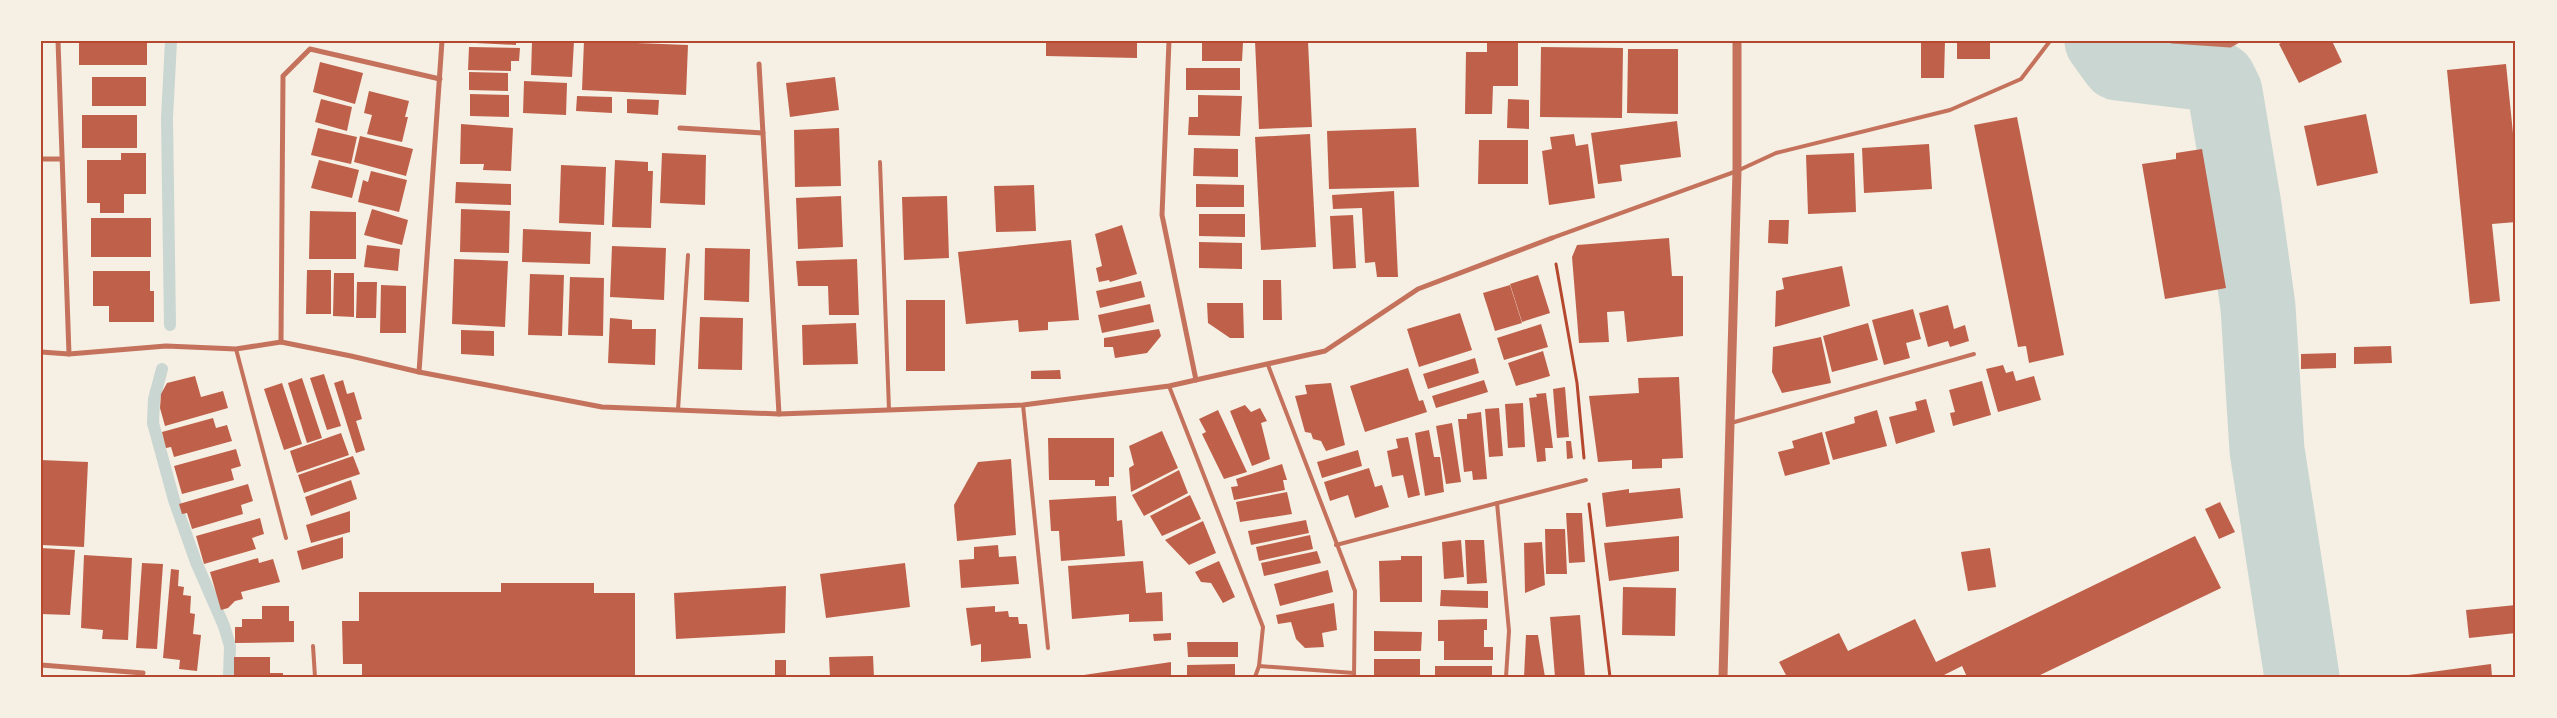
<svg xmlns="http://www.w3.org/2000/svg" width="2557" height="718" font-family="'Source Sans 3',sans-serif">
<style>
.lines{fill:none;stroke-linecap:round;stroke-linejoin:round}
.stream{stroke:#c9d6d2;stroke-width:12}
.river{stroke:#c9d6d2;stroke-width:75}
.building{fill:#bf614a}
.path{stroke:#b5482f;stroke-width:3}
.service{stroke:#c5725c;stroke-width:4}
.minor{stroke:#c5725c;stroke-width:5}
.tertiary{stroke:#c5725c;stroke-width:9}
.neatline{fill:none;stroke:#b5482f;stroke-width:2}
</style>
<rect width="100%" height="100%" fill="#f6efe4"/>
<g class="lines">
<g class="stream">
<polyline points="170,325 167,118 171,41"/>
<polyline points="162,369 154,399 153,423 174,500 196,562 224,626 230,646 229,677"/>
</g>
<polyline class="river" points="2102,41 2118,63 2210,74 2219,80 2225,92 2244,206 2258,307 2267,450 2302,677"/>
</g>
<g class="building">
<rect x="79" y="41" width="68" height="24"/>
<polygon points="475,41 516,41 516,45 475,43"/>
<polygon points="532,41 574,41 572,77 531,75"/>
<polygon points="584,41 688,45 686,95 582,90"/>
<polygon points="1046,41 1137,41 1137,58 1046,56"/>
<polygon points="1255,41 1308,41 1312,127 1259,129"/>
<polygon points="1487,41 1518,41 1518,86 1493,86 1492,114 1465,114 1466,52 1487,52"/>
<polygon points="1921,41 1945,41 1944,78 1921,78"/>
<rect x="1957" y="41" width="33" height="18"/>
<polygon points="2285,41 2332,41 2342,62 2299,83 2279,44"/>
<polygon points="1202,42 1243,43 1242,61 1202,61"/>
<polygon points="469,47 520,48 519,61 511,61 511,71 468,70"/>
<polygon points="1541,47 1623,48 1622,118 1540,117"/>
<polygon points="1628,49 1678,49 1678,114 1627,113"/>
<polygon points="320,62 363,73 355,104 313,92"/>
<polygon points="2506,64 2516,163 2516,222 2492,224 2500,301 2470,304 2447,70"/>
<rect x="1186" y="68" width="54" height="22"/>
<polygon points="469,72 508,73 508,91 469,90"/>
<rect x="92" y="77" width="54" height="29"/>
<polygon points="835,77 839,110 790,117 786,83"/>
<polygon points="524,81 567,83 566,115 523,113"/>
<polygon points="369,91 409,101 405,117 408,117 402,142 367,134 372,115 364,113"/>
<polygon points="470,94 509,95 509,117 470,116"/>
<polygon points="1198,95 1242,96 1240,136 1188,135 1189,117 1198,117"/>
<polygon points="577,96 612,97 612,113 576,111"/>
<polygon points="321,99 352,107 347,131 315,122"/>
<polygon points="627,99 659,100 658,115 627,113"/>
<polygon points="1508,99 1529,100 1529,129 1507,128"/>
<polygon points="2366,114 2378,173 2317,186 2304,126"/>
<rect x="82" y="115" width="55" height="33"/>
<polygon points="2017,117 2064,355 2029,363 2026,346 2018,347 1974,125"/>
<polygon points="1677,121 1681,157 1620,165 1622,181 1598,184 1591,133"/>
<polygon points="461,124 513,128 511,171 483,170 484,164 460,164"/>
<polygon points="318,128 357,137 351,164 311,155"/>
<polygon points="839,128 841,186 795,187 794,130"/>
<polygon points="1416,128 1419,187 1329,189 1327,131"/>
<polygon points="1310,134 1316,247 1261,250 1255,137"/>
<polygon points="1574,134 1576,146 1588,144 1595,198 1549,205 1542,151 1552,149 1550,137"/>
<polygon points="360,136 413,149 406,176 354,162"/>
<polygon points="1479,140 1528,140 1528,184 1478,184"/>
<polygon points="1929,144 1932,189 1864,193 1862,148"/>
<polygon points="1194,148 1238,149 1238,177 1193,176"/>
<polygon points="2202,149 2226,288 2165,299 2142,164 2176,159 2176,153"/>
<polygon points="121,153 146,153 146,194 124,194 124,213 100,213 100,203 87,203 87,160 121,160"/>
<polygon points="662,153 706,155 705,205 660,203"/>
<polygon points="1854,153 1856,212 1808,214 1806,155"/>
<polygon points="319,160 359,170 352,198 311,188"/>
<polygon points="615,160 648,162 648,171 653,171 651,228 612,227"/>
<polygon points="561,165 606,167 604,225 559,223"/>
<polygon points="371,171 407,180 399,212 358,202 363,180 368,182"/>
<polygon points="456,182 511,184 511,205 455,203"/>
<polygon points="1196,184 1244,185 1244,207 1196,207"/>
<polygon points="1034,185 1036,231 996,232 994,186"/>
<polygon points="1394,191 1398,277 1377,277 1375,262 1365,263 1362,208 1333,209 1332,195"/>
<polygon points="841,196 843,247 798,249 796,198"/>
<polygon points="947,196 949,258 904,260 902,197"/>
<polygon points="372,209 408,220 402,245 364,235"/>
<polygon points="461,209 510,211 509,253 460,252"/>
<polygon points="310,211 356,212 356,259 309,259"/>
<polygon points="1199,214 1245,214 1245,237 1199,236"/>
<polygon points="1353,215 1356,268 1333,269 1330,216"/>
<rect x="91" y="218" width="60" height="39"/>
<polygon points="1769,220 1789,220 1788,244 1768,243"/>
<polygon points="1122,225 1137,274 1110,282 1109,280 1099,282 1096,268 1102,266 1095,234"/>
<polygon points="523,229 591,232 590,264 522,262"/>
<polygon points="1669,238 1672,276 1683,276 1683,336 1627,342 1624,311 1607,312 1609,342 1579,343 1572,257 1577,245"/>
<polygon points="1071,240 1079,320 1048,322 1048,330 1019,332 1018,320 966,324 958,252"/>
<polygon points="1199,242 1242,243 1242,269 1199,268"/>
<polygon points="367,245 400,249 398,271 364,267"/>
<polygon points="612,246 666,248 664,300 610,297"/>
<polygon points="705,248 750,249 749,302 704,300"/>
<polygon points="454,259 508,261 505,327 452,324"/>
<polygon points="857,259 859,315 829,315 828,286 798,286 796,261"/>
<polygon points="1842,266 1850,306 1775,327 1776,291 1784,289 1782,278"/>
<polygon points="307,270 331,270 331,314 306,314"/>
<polygon points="93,271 150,271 150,291 154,291 154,322 109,322 109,306 93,306"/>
<polygon points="334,273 354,273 354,317 333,316"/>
<polygon points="530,274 564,275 562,336 528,335"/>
<polygon points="1538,275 1550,313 1522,322 1510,284"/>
<polygon points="570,277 604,278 603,336 568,335"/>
<polygon points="1263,280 1281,280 1282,320 1263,320"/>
<polygon points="1141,281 1145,297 1100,308 1096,291"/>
<polygon points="357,282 377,282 376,318 356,318"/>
<polygon points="381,285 406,286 406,333 380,333"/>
<polygon points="1510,285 1522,323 1495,331 1483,293"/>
<rect x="906" y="300" width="39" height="71"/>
<polygon points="1207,303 1243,303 1244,338 1230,338 1208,323"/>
<polygon points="1150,304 1154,322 1102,333 1098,315"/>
<polygon points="1948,305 1954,329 1965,325 1969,341 1950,347 1948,341 1928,347 1919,313"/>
<polygon points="1913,309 1921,339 1906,343 1910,358 1884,365 1872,320"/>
<polygon points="1460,313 1472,350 1419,367 1407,329"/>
<polygon points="700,317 743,318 742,370 698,369"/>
<polygon points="610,318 632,320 632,329 656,329 655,365 608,363"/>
<polygon points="856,323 858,364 803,365 802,325"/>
<polygon points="1868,323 1878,360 1832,372 1823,336"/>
<polygon points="1541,324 1548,347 1504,360 1497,338"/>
<polygon points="1159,329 1161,336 1147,353 1115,358 1113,347 1104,347 1104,338"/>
<polygon points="461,330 494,331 494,356 461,354"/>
<polygon points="1821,337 1831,383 1782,393 1772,372 1773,347"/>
<polygon points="2391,346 2392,363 2354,364 2354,347"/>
<polygon points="1543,351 1550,376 1516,386 1508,363"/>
<polygon points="2336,353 2336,368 2301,369 2301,354"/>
<polygon points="1475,358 1479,373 1428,389 1423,374"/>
<polygon points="2003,365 2006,373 2013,371 2016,381 2034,376 2041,400 1998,412 1986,369"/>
<polygon points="1408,368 1419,401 1423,400 1427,412 1365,432 1350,386"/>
<polygon points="1060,370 1061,379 1031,379 1031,371"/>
<polygon points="324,374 341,426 327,430 310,378"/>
<polygon points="195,376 201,397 223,391 228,408 165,426 160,408 161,394 167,383"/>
<polygon points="1679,377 1683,458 1662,459 1662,468 1632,469 1632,460 1598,462 1589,396 1639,393 1638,378"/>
<polygon points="302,378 322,438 307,443 288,383"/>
<polygon points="343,380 347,394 354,392 362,419 356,421 365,450 356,453 334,383"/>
<polygon points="1484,380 1488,392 1436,408 1432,396"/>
<polygon points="1982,381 1991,415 1953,426 1950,413 1955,412 1949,390"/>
<polygon points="282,383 302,444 284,450 264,389"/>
<polygon points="1331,383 1345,445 1326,451 1321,441 1313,439 1311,433 1305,432 1295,396 1307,394 1305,385"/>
<polygon points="1565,387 1569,437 1557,438 1553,389"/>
<polygon points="1546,393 1553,448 1545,448 1546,461 1537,462 1529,398 1537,397 1536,394"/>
<polygon points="1926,399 1935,432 1896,444 1889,417 1917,410 1915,402"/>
<polygon points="1523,403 1525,447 1508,448 1505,404"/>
<polygon points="1245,405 1251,412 1260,408 1267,421 1261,423 1270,459 1252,466 1230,411"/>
<polygon points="1499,408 1503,456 1489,457 1485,409"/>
<polygon points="1218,410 1247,472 1224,479 1202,434 1206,432 1199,419"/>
<polygon points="1877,410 1887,446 1833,460 1825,432 1855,423 1854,417"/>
<polygon points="1481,412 1487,479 1473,480 1472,471 1464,472 1458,419 1467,419 1467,414"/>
<polygon points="213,418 216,428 227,425 232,441 174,457 171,447 166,448 162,432"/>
<polygon points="1452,423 1461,482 1446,484 1436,426"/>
<polygon points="1429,430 1434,457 1440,457 1444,492 1425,496 1415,433"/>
<polygon points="1162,431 1178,468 1131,492 1129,468 1134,465 1129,446"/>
<polygon points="1822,432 1830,464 1785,476 1778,452 1794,448 1792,441"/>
<polygon points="341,433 349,455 297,473 290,451"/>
<polygon points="1408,437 1420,495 1408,498 1403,475 1392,477 1387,451 1398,448 1396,439"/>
<polygon points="1048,438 1114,438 1114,477 1109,477 1109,486 1095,486 1095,480 1049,480"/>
<polygon points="1566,441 1571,441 1573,458 1567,459"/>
<polygon points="236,449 241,466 231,469 234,480 182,494 174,466"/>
<polygon points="1358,450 1362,466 1322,478 1317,462"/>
<polygon points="353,456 360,474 304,493 298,475"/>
<polygon points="1011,459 1016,535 957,541 954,505 978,462"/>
<polygon points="41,460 88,462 84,547 41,545"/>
<polygon points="1282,464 1287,480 1283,480 1285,490 1234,500 1231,487 1238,486 1236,479"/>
<polygon points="1369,468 1375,487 1382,485 1389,507 1355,518 1348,495 1330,501 1324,482"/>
<polygon points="1179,470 1188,493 1144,516 1132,495"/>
<polygon points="351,480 357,499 311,516 305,497"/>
<polygon points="248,484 253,501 241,505 243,514 192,529 187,513 182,514 179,504"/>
<polygon points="1680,488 1683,518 1606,527 1602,493 1629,489 1629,493"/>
<polygon points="1287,492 1292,514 1240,522 1236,502"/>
<polygon points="1190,495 1201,519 1162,536 1150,516"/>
<polygon points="1116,496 1117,521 1122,520 1125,556 1061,561 1059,531 1051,531 1049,500"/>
<polygon points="2220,502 2235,532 2219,539 2205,509"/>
<polygon points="350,511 350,532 311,543 306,525"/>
<polygon points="1566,513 1582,513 1585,562 1569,563"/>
<polygon points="260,518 264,534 252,538 256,549 204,564 196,536"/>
<polygon points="1306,520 1309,533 1251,545 1248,531"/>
<polygon points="1203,521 1216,553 1189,565 1165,540"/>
<polygon points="1545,529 1565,529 1567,574 1546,574"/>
<polygon points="1310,535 1313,549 1259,561 1256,547"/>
<polygon points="1679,536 1679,571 1609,581 1604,543"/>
<polygon points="2195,536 2221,588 2036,677 1967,677 1962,666 1940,677 1787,677 1779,662 1839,633 1848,651 1915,619 1936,662"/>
<polygon points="343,537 343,558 302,570 297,551"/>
<polygon points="1461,540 1464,577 1444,579 1442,542"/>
<polygon points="1465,540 1484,540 1487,583 1467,584"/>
<polygon points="1542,542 1545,585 1525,593 1524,543"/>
<polygon points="998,545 999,557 1016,556 1019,584 961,588 959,560 974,559 974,547"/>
<polygon points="41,548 75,550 70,615 41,614"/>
<polygon points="1990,548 1996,587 1968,591 1961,552"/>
<polygon points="1317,551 1321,563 1264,576 1261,563"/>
<polygon points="84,555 132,558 128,640 102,639 103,630 81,628"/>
<polygon points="1401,556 1422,556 1422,602 1380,602 1379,561 1401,560"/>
<polygon points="258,558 259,563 273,559 280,582 241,592 243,599 235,601 228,608 221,610 210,572"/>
<polygon points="1143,561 1146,593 1162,592 1163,621 1129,622 1129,614 1072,619 1068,566"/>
<polygon points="1219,561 1235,597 1223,603 1211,583 1201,582 1195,572"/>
<polygon points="142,563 163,564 157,649 136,648"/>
<polygon points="905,563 910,607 826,618 820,574"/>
<polygon points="171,569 179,570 178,586 184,587 183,595 191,596 190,613 195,614 193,634 201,635 197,671 179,669 180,660 163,658"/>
<polygon points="1328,570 1333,592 1280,606 1274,584"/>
<polygon points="501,583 594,583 594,593 635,593 635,676 362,677 362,664 343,664 342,621 359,621 359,592 501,592"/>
<polygon points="786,586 785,633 676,639 674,593"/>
<polygon points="1623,587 1676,588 1675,636 1622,635"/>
<polygon points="1441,590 1488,591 1488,608 1440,606"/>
<polygon points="1334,603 1337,630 1322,633 1324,647 1305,648 1296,639 1291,622 1278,624 1276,615"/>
<polygon points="2516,605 2516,633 2469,638 2466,610"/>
<polygon points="262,606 289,606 289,621 294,621 294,642 235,643 235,627 242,627 242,619 262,619"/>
<polygon points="995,606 995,612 1008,611 1009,617 1018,617 1019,624 1027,624 1031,658 981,662 981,644 971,646 966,608"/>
<polygon points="1580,615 1585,677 1555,677 1550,617"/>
<polygon points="1487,619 1487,630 1484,630 1484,647 1493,647 1493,660 1444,660 1444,641 1438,641 1438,620"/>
<polygon points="1374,631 1422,632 1421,651 1374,651"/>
<polygon points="1171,633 1171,640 1154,641 1153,634"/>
<polygon points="1526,635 1538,635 1545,677 1524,677"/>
<polygon points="1187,642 1238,642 1238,657 1188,657"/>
<polygon points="873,656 874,677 830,677 829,657"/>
<polygon points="234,657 270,657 270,673 283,673 283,677 234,677"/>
<rect x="1374" y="659" width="46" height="16"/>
<rect x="775" y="660" width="11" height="17"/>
<polygon points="1171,662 1171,677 1077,677 1077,676"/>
<polygon points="1235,664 1235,677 1187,676 1187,665"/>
<polygon points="2491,664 2492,677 2401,677 2401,676"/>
<rect x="1435" y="666" width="57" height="11"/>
</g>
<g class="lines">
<g class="path">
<polyline points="1556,264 1577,383 1584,458"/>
<polyline points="1589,504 1610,677"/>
</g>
<g class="service">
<polyline points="880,162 889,410"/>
<polyline points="1552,238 1737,171 1776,153 1950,110 2021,79 2050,41"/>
<polyline points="236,349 286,538"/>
<polyline points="1268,365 1355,591 1354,677"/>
<polyline points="1169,386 1263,627 1259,666 1255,677"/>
<polyline points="1023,405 1048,648"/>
<polyline points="678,410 688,255"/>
<polyline points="1731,423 1974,354"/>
<polyline points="1497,503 1509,631 1506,677"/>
<polyline points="1336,545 1586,480"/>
<polyline points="313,646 315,677"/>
<polyline points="1259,666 1354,673"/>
</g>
<g class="minor">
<polyline points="58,41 69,354"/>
<polyline points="1169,41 1162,215 1196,380"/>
<polyline points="2172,41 2230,45 2237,41"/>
<polyline points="759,64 779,414"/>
<polyline points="680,128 763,133"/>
<polyline points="41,159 61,159"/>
<polyline points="281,342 283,76 310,49 440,79"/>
<polyline points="41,352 69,354 166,346 236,349 281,342 351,356 419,372 602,407 779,414 1023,405 1169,386 1325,351 1418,289 1552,238"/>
<polyline points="419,372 442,41"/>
<polyline points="41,665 143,673"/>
</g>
<polyline class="tertiary" points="1723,677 1737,171 1737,41"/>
</g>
<rect width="2557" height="718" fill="none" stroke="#f6efe4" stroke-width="85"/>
<rect x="42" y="42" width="2472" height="634" class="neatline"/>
</svg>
